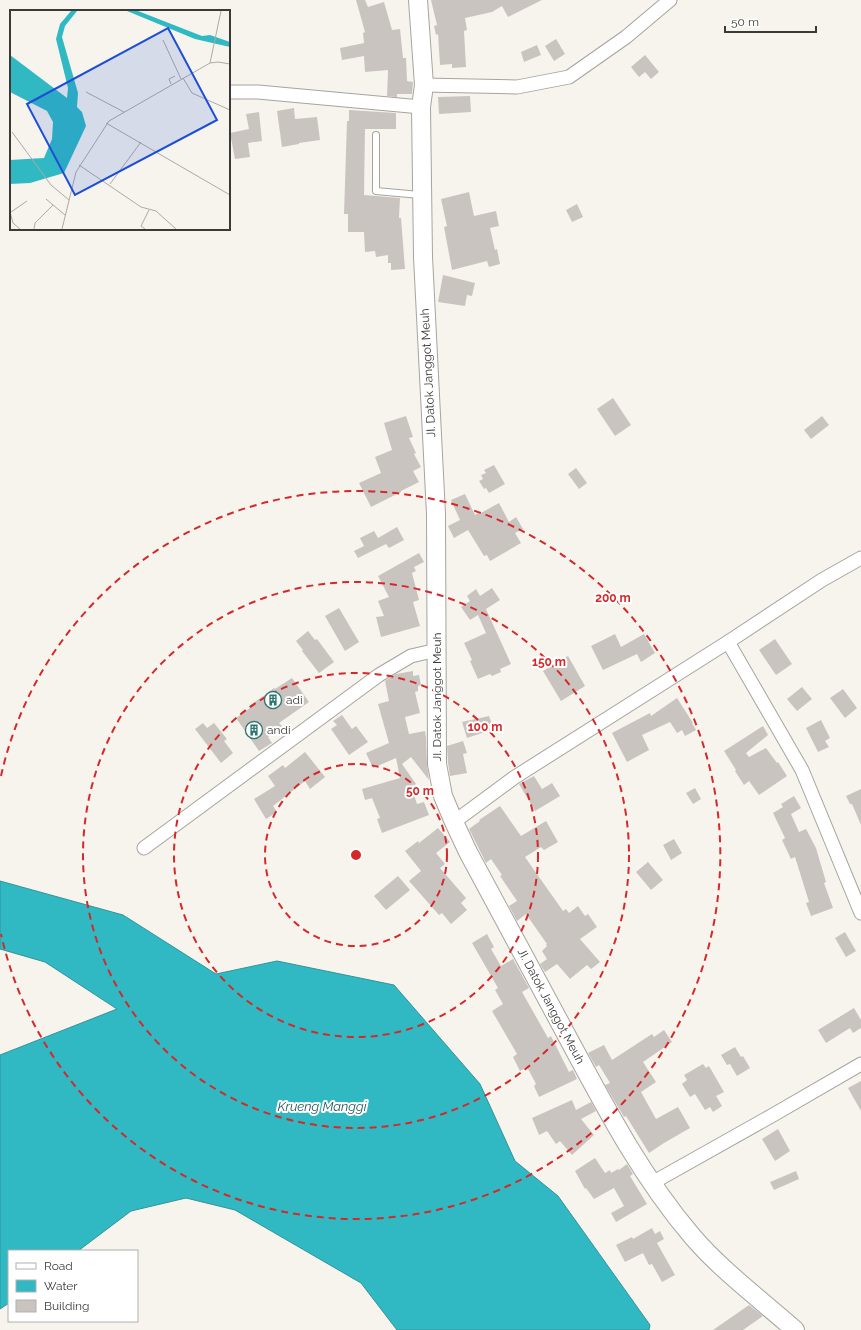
<svg xmlns="http://www.w3.org/2000/svg" width="861" height="1330" font-family="Raleway,sans-serif">
<style>
.water{fill:#30b9c2;stroke:#339399}
.building{fill:#cac4c1}
.lines{fill:none;stroke-linecap:round;stroke-linejoin:round}
.lane-casing{stroke:#a7a49f;stroke-width:8}
.street-casing{stroke:#a7a49f;stroke-width:15}
.secondary-casing{stroke:#a7a49f;stroke-width:20}
.lane{stroke:#fff;stroke-width:6}
.street{stroke:#fff;stroke-width:13}
.secondary{stroke:#fff;stroke-width:18}
.ring{fill:none;stroke:#d62828;stroke-width:2;stroke-dasharray:7 5}
.labels{text-anchor:middle;stroke-width:4;stroke-linejoin:round;paint-order:stroke}
.street-label{font-size:12px;fill:#3b3a38;stroke:#fff}
.poi-label{font-size:12px;fill:#3b3a38;stroke:#fff;text-anchor:start}
.water-label{font-size:13px;font-style:italic;fill:#20575a;stroke:#fff}
.inset-road{fill:none;stroke:#acaaa5;stroke-width:1}
.view{fill:#1d4ed8;fill-opacity:0.15;stroke:#1d4ed8;stroke-width:2}
.inset-edge{fill:none;stroke:#3b3a38;stroke-width:2}
.centre{fill:#d62828;stroke:#fff;stroke-width:2}
.ring-label{font-size:12px;text-anchor:middle;font-weight:bold;fill:#d62828;stroke:#fff;stroke-width:4;stroke-linejoin:round;paint-order:stroke}
</style>
<rect width="100%" height="100%" fill="#f7f4ee"/>
<polygon class="water" points="0,881 123,915 216,974 277,961 394,985 480,1084 515,1161 558,1196 650,1325 649,1330 397,1330 361,1283 235,1210 186,1198 131,1211 78,1251 9,1251 9,1303 0,1309 0,1055 117,1009 45,962 0,949"/>
<g class="building">
<polygon points="356,0 365,0 368,7 384,2 392,30 400,29 403,58 406,58 407,81 413,82 412,94 397,94 397,97 387,96 388,70 365,72 364,56 342,60 340,48 364,43 363,33 365,32"/>
<polygon points="431,0 542,0 508,17 502,6 492,12 465,18 467,30 464,31 466,67 452,68 452,64 440,65 438,34 436,35 434,26 437,25"/>
<polygon points="556,39 565,54 554,61 545,46"/>
<polygon points="537,45 541,55 524,62 521,52"/>
<polygon points="645,55 659,72 651,79 645,72 639,77 631,67"/>
<polygon points="470,96 471,112 439,114 438,97"/>
<polygon points="294,108 295,119 317,117 320,140 299,143 299,144 282,147 277,111"/>
<polygon points="349,110 396,113 396,129 365,129 364,195 400,198 399,218 401,218 405,269 391,270 391,263 388,263 388,255 376,257 375,251 365,252 364,232 348,232 348,214 344,214 347,121 349,121"/>
<polygon points="259,112 262,141 248,143 250,157 235,159 230,133 249,129 246,114"/>
<polygon points="469,192 474,216 496,211 499,226 490,228 495,250 497,249 500,264 489,267 487,261 452,270 444,227 447,226 441,199"/>
<polygon points="577,204 583,217 572,222 566,210"/>
<polygon points="443,275 475,283 472,296 467,295 465,306 438,302"/>
<polygon points="613,398 631,425 615,436 597,409"/>
<polygon points="406,416 413,437 409,438 416,453 414,454 421,467 413,471 419,482 401,491 401,492 371,507 359,483 381,473 375,457 392,450 384,423"/>
<polygon points="822,416 829,425 811,439 804,430"/>
<polygon points="494,465 505,484 489,493 486,488 484,489 479,481 483,479 481,475 486,473 484,470"/>
<polygon points="576,468 587,483 579,489 568,474"/>
<polygon points="465,494 475,515 478,513 479,514 499,503 509,522 516,517 523,529 515,533 521,543 490,561 487,555 484,556 468,530 454,538 448,526 460,520 451,500"/>
<polygon points="397,527 404,540 389,548 386,544 358,558 354,551 364,546 360,538 374,531 378,538"/>
<polygon points="419,553 424,562 414,567 416,571 412,573 419,600 413,602 420,626 381,637 376,617 384,616 378,601 389,597 378,576"/>
<polygon points="492,588 500,600 486,609 511,664 500,669 501,672 492,676 490,674 478,679 470,661 472,660 464,643 486,633 478,615 470,620 461,607 470,601 467,596 476,589 480,596"/>
<polygon points="339,608 359,642 345,651 325,616"/>
<polygon points="308,631 315,640 317,639 334,662 319,673 302,651 303,650 296,641"/>
<polygon points="615,634 621,647 644,634 655,653 641,662 637,654 603,670 591,646"/>
<polygon points="775,639 792,664 776,675 759,650"/>
<polygon points="568,656 585,686 561,701 543,671"/>
<polygon points="413,671 413,676 419,675 421,685 418,686 418,691 415,692 420,713 405,717 409,734 425,731 426,737 427,764 429,780 411,757 402,764 416,784 411,786 417,804 424,802 429,815 382,833 377,819 380,818 372,798 365,800 362,789 400,778 396,758 373,768 366,753 389,743 378,704 389,701 385,681 396,674"/>
<polygon points="292,678 309,702 279,723 282,726 268,737 272,743 259,751 236,718 250,708 249,706 262,697 274,688 275,689"/>
<polygon points="802,687 812,699 797,711 787,699"/>
<polygon points="843,689 857,708 845,718 830,698"/>
<polygon points="677,698 693,723 692,723 696,730 685,736 682,730 677,733 670,722 642,735 649,750 627,762 612,733 650,713 651,716"/>
<polygon points="342,715 352,729 356,726 368,742 349,755 331,729 337,725 333,721"/>
<polygon points="489,716 494,729 467,738 462,722"/>
<polygon points="821,720 830,738 825,741 829,747 818,752 806,728"/>
<polygon points="203,723 207,728 214,723 227,739 224,741 233,753 221,763 195,729"/>
<polygon points="763,726 768,735 746,753 749,757 766,748 777,763 778,762 787,776 759,795 749,781 744,785 735,771 736,770 724,751"/>
<polygon points="463,741 467,753 463,754 467,773 450,776 448,763 447,746"/>
<polygon points="305,752 325,777 310,789 305,781 273,806 277,812 266,819 254,799 275,786 268,776 283,765 285,768"/>
<polygon points="534,776 542,789 552,783 560,796 535,811 519,784"/>
<polygon points="695,788 701,799 693,804 686,793"/>
<polygon points="861,789 861,825 852,804 850,804 846,796"/>
<polygon points="794,796 801,808 791,814 799,832 806,829 816,848 826,882 824,883 833,908 811,916 806,903 809,902 795,857 791,859 782,840 785,838 773,813 783,807 781,804"/>
<polygon points="500,806 521,836 546,821 558,842 544,850 541,847 525,857 563,911 566,909 569,913 578,906 585,916 588,914 597,927 580,939 600,962 591,969 587,965 570,979 557,964 545,972 540,964 547,959 542,951 547,946 546,944 547,944 526,914 517,921 509,906 517,901 500,876 502,875 491,859 486,863 469,829 480,821 479,820"/>
<polygon points="438,828 450,842 436,853 445,864 440,868 466,898 461,903 467,910 451,924 442,913 439,915 409,881 421,871 405,851 418,841 419,843"/>
<polygon points="674,839 682,853 671,860 663,845"/>
<polygon points="648,862 663,880 651,890 636,872"/>
<polygon points="398,876 410,890 386,910 374,896"/>
<polygon points="845,932 856,951 846,957 835,938"/>
<polygon points="487,934 494,947 491,949 501,966 513,959 529,988 522,992 548,1038 551,1036 569,1072 573,1070 577,1079 539,1097 534,1086 536,1084 527,1067 520,1071 513,1057 517,1054 492,1011 503,1004 495,990 498,988 472,943"/>
<polygon points="854,1008 861,1020 861,1028 853,1033 850,1028 826,1043 818,1030"/>
<polygon points="664,1030 672,1042 643,1062 656,1082 641,1092 656,1119 678,1107 690,1128 664,1143 649,1153 626,1116 624,1117 605,1085 610,1083 599,1065 596,1067 588,1053 604,1045 612,1060 652,1034 654,1037"/>
<polygon points="735,1047 741,1057 743,1056 750,1068 737,1076 730,1064 727,1065 721,1055"/>
<polygon points="703,1064 706,1068 709,1066 724,1092 716,1096 722,1106 713,1112 710,1107 705,1110 695,1094 690,1097 682,1084 687,1080 684,1075"/>
<polygon points="861,1081 861,1111 848,1088"/>
<polygon points="572,1100 576,1110 591,1102 596,1111 581,1119 594,1135 572,1155 560,1141 556,1144 547,1131 539,1135 532,1118"/>
<polygon points="778,1129 790,1151 775,1161 762,1139"/>
<polygon points="595,1158 605,1173 610,1170 611,1173 618,1169 619,1170 627,1164 633,1174 630,1176 647,1204 616,1222 611,1213 624,1206 614,1188 594,1199 586,1188 585,1189 575,1171"/>
<polygon points="796,1171 799,1179 774,1190 770,1182"/>
<polygon points="652,1228 655,1234 660,1231 664,1239 657,1243 675,1275 662,1282 652,1264 649,1265 643,1253 625,1262 616,1245 632,1237 633,1239"/>
<polygon points="749,1305 763,1316 743,1330 713,1330"/>
</g>
<g class="lines">
<g class="lane-casing">
<polyline id="lane" points="376,135 376,191 420,195"/>
</g>
<g class="street-casing">
<g id="street">
<polyline points="424,85 517,87 569,77 626,37 670,0"/>
<polyline points="229,92 258,92 421,107"/>
<polyline points="728,642 802,770 861,913"/>
<polyline points="454,822 515,777 728,642 822,580 861,558"/>
<polyline points="144,848 379,675 411,656 437,650"/>
<polyline points="652,1183 773,1115 861,1064"/>
</g>
</g>
<g class="secondary-casing">
<path id="secondary" d="M418,0L424,85L421,107L423,257L436,514L437,764L443,796L454,822L468,852C501,913 534,975 567,1036C604,1105 641,1176 692,1236C722,1271 760,1299 795,1330"/>
</g>
<use href="#lane" class="lane"/>
<use href="#street" class="street"/>
<use href="#secondary" class="secondary"/>
</g>
<g class="ring">
<circle cx="356" cy="855" r="91"/>
<circle cx="356" cy="855" r="182"/>
<circle cx="356" cy="855" r="273"/>
<path d="M1 776A364 364 0 1 1 1 934"/>
</g>
<defs>
<g id="building-ring" transform="scale(0.9)"><circle r="9.5" fill="#fff" stroke="#2d756d" stroke-width="1.5"/><path d="M-4-6H4V6H1V3H-1V6H-4ZM-2.5-4.3h1.7v1.8h-1.7ZM.8-4.3h1.7v1.8H.8ZM-2.5-1h1.7V.8h-1.7ZM.8-1h1.7V.8H.8Z" fill="#2d756d"/></g>
</defs>
<g fill-rule="evenodd">
<use href="#building-ring" x="273" y="700"/>
<use href="#building-ring" x="254" y="730"/>
</g>
<g class="labels">
<g class="street-label">
<text transform="translate(428 373) rotate(-93)" y="4">JI. Datok Janggot Meuh</text>
<text transform="translate(437 697) rotate(-90)" y="4">JI. Datok Janggot Meuh</text>
<text transform="translate(551 1006) rotate(62)" y="4">JI. Datok Janggot Meuh</text>
</g>
<g class="poi-label">
<text x="286" y="704">adi</text>
<text x="267" y="734">andi</text>
</g>
<g class="water-label">
<text x="322" y="1111">Krueng Manggi</text>
</g>
</g>
<g transform="translate(10 10)">
<rect width="220" height="220" fill="#f7f4ee"/>
<path d="M61,1H67L55,16L52,27L68,83L67,97L72,102L76,116L54,163L20,173L0,174V150L34,148L42,129L43,112L37,101L0,82V45L57,88L58,78L46,29L50,14ZM117,1H128L192,26L200,25L220,32V37L185,29Z" fill="#30b9c2"/>
<path class="inset-road" d="M153,30L171,69M200,53L211,1M173,68L182,83L220,100M161,74L159,69L165,66M76,82L114,102M96,113L220,185M2,122L41,175L59,190M69,155L131,197L146,201L166,219M100,174L131,132M36,189L55,205M0,202L3,213L10,219M1,202L17,191M24,219L25,213L43,195M52,219L66,162L99,111L200,53L208,52L220,54M135,219L131,216L139,200"/>
<path class="view" d="M158,18L207,110L65,185L17,94Z"/>
<rect width="220" height="220" class="inset-edge"/>
</g>
<circle cx="356" cy="855" r="6" class="centre"/>
<g class="ring-label">
<text x="613" y="602">200 m</text>
<text x="549" y="666">150 m</text>
<text x="485" y="731">100 m</text>
<text x="420" y="795">50 m</text>
</g>
<rect x="8" y="1250" width="130" height="72" fill="#ffffff" stroke="#b1b0af"/>
<rect x="16" y="1263" width="20" height="6" fill="#ffffff" stroke="#b1b0af"/>
<text x="44" y="1270" font-size="12" fill="#3b3a38">Road</text>
<rect x="16" y="1280" width="20" height="12" fill="#30b9c2" stroke="#b1b0af"/>
<text x="44" y="1290" font-size="12" fill="#3b3a38">Water</text>
<rect x="16" y="1300" width="20" height="12" fill="#cac4c1" stroke="#b1b0af"/>
<text x="44" y="1310" font-size="12" fill="#3b3a38">Building</text>
<path d="M725 26v6h91v-6" fill="none" stroke="#3b3a38" stroke-width="2"/>
<text x="731" y="26" font-size="12" fill="#3b3a38" stroke="#ffffff" stroke-width="3" paint-order="stroke">50 m</text>
</svg>
